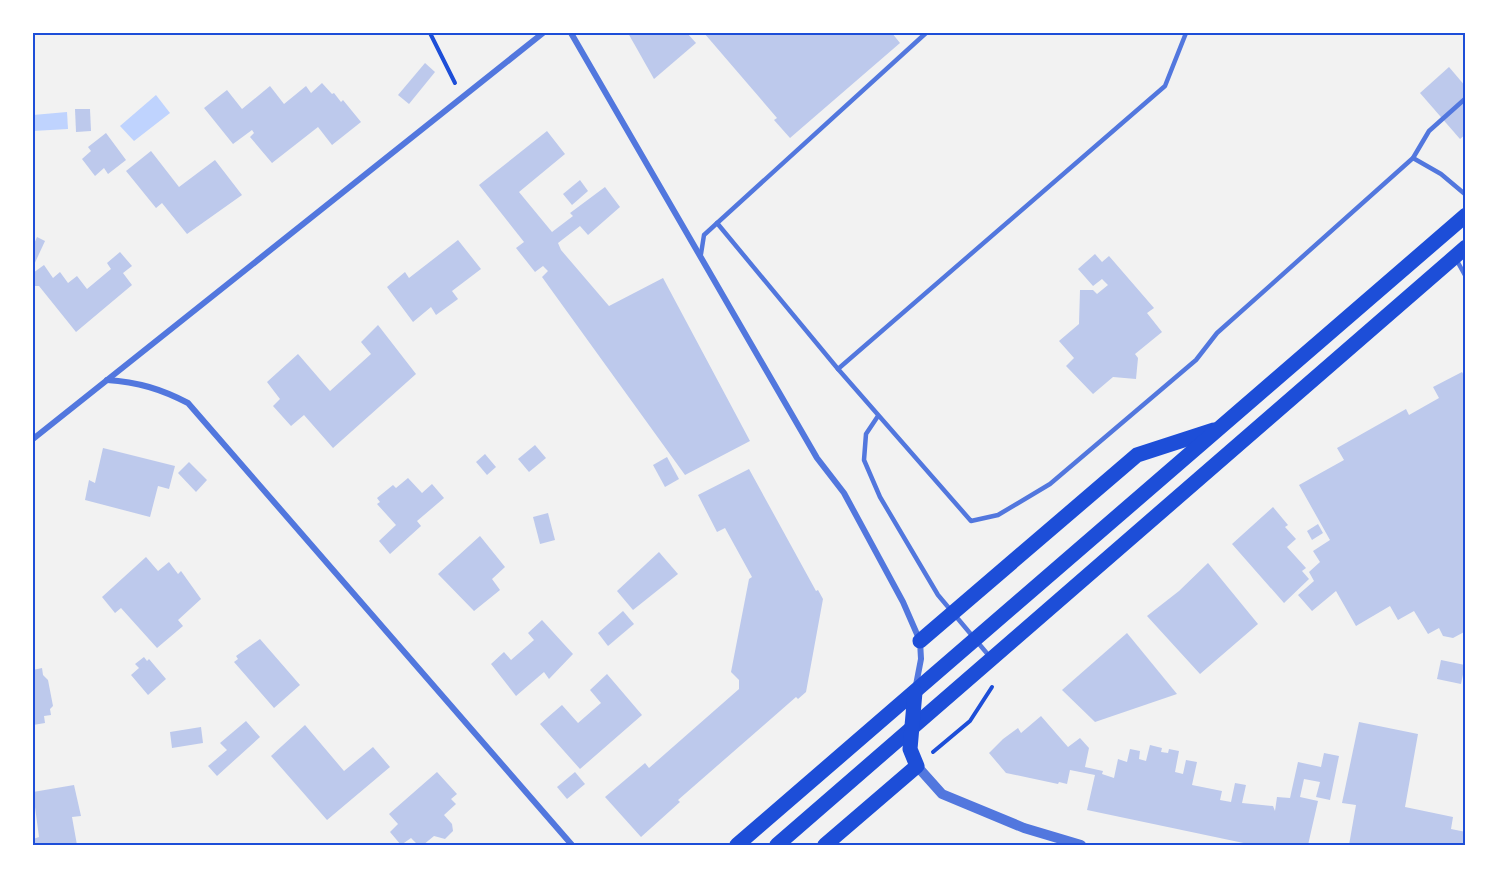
<svg xmlns="http://www.w3.org/2000/svg" width="1499" height="878" font-family="'Archivo Narrow',sans-serif">
<style>
.water{fill:#bfd3fe}
.building{fill:#bdc9ec}
.lines{fill:none;stroke-linecap:round;stroke-linejoin:round}
.path{stroke:#1d4ed8;stroke-width:4}
.service{stroke:#5277de;stroke-width:4.5}
.minor{stroke:#5277de;stroke-width:6}
.tertiary{stroke:#5277de;stroke-width:10}
.primary{stroke:#1d4ed8;stroke-width:15}
.neatline{fill:none;stroke:#1d4ed8;stroke-width:2}
</style>
<rect width="100%" height="100%" fill="#f2f2f2"/>
<g class="water">
<polygon points="156,95 170,113 134,141 120,126"/>
<polygon points="67,112 68,129 33,131 33,115"/>
</g>
<g class="building">
<polygon points="628,33 687,33 696,43 654,79"/>
<polygon points="704,33 892,33 900,43 790,138 774,120 777,118"/>
<polygon points="425,63 435,72 409,104 398,95"/>
<polygon points="1449,67 1466,87 1466,134 1460,139 1420,93"/>
<polygon points="322,83 332,94 334,93 341,102 343,100 361,122 332,145 318,127 272,163 250,137 254,133 252,130 233,144 204,108 227,90 242,109 270,86 284,104 306,86 311,93"/>
<polygon points="75,109 90,109 91,131 76,132"/>
<polygon points="547,131 565,154 519,192 552,232 573,216 570,213 605,187 620,207 588,235 580,226 558,243 561,250 609,306 663,278 750,441 685,475 542,277 548,271 543,266 535,272 516,248 524,242 479,185"/>
<polygon points="106,133 126,160 108,174 104,168 95,176 82,159 91,151 88,147"/>
<polygon points="151,151 179,187 215,160 242,195 187,234 162,203 156,208 126,171"/>
<polygon points="580,180 588,191 572,205 563,194"/>
<polygon points="37,237 45,241 33,267 33,246"/>
<polygon points="458,240 481,269 452,291 458,299 436,315 431,307 413,322 387,287 405,272 409,278"/>
<polygon points="120,252 132,266 123,273 132,285 76,332 39,286 33,286 33,273 44,265 53,278 60,272 68,283 77,276 87,289 111,269 107,263"/>
<polygon points="1095,254 1102,262 1109,256 1154,308 1147,313 1162,332 1135,354 1138,358 1136,379 1113,377 1093,394 1066,366 1074,358 1059,341 1079,324 1080,290 1093,290 1097,294 1108,285 1102,279 1093,286 1078,269"/>
<polygon points="378,325 416,374 333,448 304,415 291,426 273,406 280,399 267,382 298,354 330,391 371,354 361,342"/>
<polygon points="1462,372 1466,379 1466,631 1453,638 1443,636 1439,628 1428,634 1414,611 1398,620 1390,606 1356,626 1336,591 1312,611 1298,595 1314,581 1309,572 1320,562 1313,551 1330,540 1299,485 1344,460 1337,448 1406,409 1409,415 1439,398 1433,387"/>
<polygon points="535,445 546,458 529,472 518,459"/>
<polygon points="103,448 175,466 169,489 158,486 150,517 85,500 89,480 95,483"/>
<polygon points="485,454 496,467 487,475 476,462"/>
<polygon points="667,457 679,479 665,487 653,465"/>
<polygon points="189,462 207,480 196,492 178,473"/>
<polygon points="749,469 816,591 818,590 823,599 806,692 798,699 796,697 678,800 680,802 641,837 605,797 645,763 649,768 739,689 739,680 731,672 749,579 752,577 725,528 717,532 698,495"/>
<polygon points="408,478 422,493 432,484 444,498 417,521 421,526 390,554 379,541 396,525 377,504 380,502 377,498 393,485 396,488"/>
<polygon points="1273,507 1288,525 1285,527 1296,539 1287,547 1306,568 1302,571 1309,579 1284,603 1232,544"/>
<polygon points="548,513 555,540 540,544 533,517"/>
<polygon points="1318,524 1323,533 1312,540 1307,531"/>
<polygon points="480,536 505,567 492,579 500,590 474,611 438,574"/>
<polygon points="659,552 678,574 633,610 617,591"/>
<polygon points="146,557 158,571 169,562 178,574 181,571 201,599 178,620 183,626 157,648 121,608 115,613 102,597"/>
<polygon points="1208,563 1258,624 1200,674 1147,616 1179,591"/>
<polygon points="623,611 634,624 608,646 598,633"/>
<polygon points="542,620 573,654 549,679 544,672 516,696 491,664 504,652 511,660 534,640 528,633"/>
<polygon points="1127,633 1177,694 1095,722 1062,690"/>
<polygon points="260,639 300,685 274,708 234,662 238,659 236,656"/>
<polygon points="144,657 147,661 149,659 166,679 148,695 131,675 139,668 135,664"/>
<polygon points="1441,660 1465,665 1461,684 1437,679"/>
<polygon points="42,668 43,675 48,680 53,706 50,709 51,715 44,716 45,723 33,725 33,670"/>
<polygon points="607,674 642,715 580,769 540,724 562,705 578,723 601,703 590,690"/>
<polygon points="1041,716 1068,747 1080,738 1089,748 1085,767 1103,771 1102,774 1114,778 1118,759 1127,762 1130,749 1140,751 1139,759 1146,761 1150,745 1162,748 1161,752 1168,753 1169,749 1179,751 1175,772 1183,774 1186,760 1197,762 1192,785 1222,791 1220,800 1231,802 1235,783 1246,785 1242,803 1273,806 1275,811 1277,797 1290,798 1298,762 1321,767 1324,753 1339,756 1330,800 1316,797 1320,782 1304,779 1300,797 1318,801 1308,845 1253,845 1087,810 1095,775 1070,770 1067,784 1059,782 1058,784 1006,773 989,753 1003,739 1018,728 1021,733"/>
<polygon points="246,721 260,737 217,776 208,766 227,750 220,743"/>
<polygon points="1359,722 1418,734 1405,807 1453,817 1451,829 1466,832 1466,845 1349,845 1356,805 1342,803"/>
<polygon points="305,725 344,771 373,747 390,767 327,820 271,756"/>
<polygon points="201,727 203,743 172,748 170,732"/>
<polygon points="437,772 457,794 451,799 456,804 444,815 452,824 453,831 445,839 434,836 423,845 418,845 411,838 401,845 390,832 398,824 389,814"/>
<polygon points="575,772 585,784 567,799 557,787"/>
<polygon points="74,785 81,816 72,817 77,845 33,845 33,839 39,837 33,792"/>
</g>
<g class="lines">
<g class="path">
<polyline points="430,33 455,83"/>
<polyline points="933,752 970,721 992,687"/>
</g>
<g class="service">
<polyline points="1413,158 1441,174 1466,195"/>
<polyline points="717,223 838,369 1165,86 1186,33"/>
<polyline points="701,254 704,235 926,33"/>
<polyline points="1456,259 1466,277"/>
<polyline points="838,369 971,521 998,515 1050,484 1196,360 1217,333 1413,158 1429,131 1466,98"/>
<polyline points="878,416 866,434 864,460 880,497 938,595 990,657"/>
</g>
<g class="minor">
<polyline points="571,33 817,458 844,493 903,602 920,641 921,659 916,685"/>
<path d="M107,380C138,382 161,389 188,403L572,845"/>
<polyline points="33,439 543,33"/>
</g>
<polyline class="tertiary" points="917,766 942,794 1024,828 1081,845"/>
<g class="primary">
<polyline points="920,641 1137,455 1214,430"/>
<polyline points="737,845 1466,215"/>
<polyline points="777,845 1466,247"/>
<polyline points="825,845 917,766 910,749 915,692"/>
</g>
</g>
<rect width="1499" height="878" fill="none" stroke="#ffffff" stroke-width="69"/>
<rect x="34" y="34" width="1430" height="810" class="neatline"/>
</svg>
